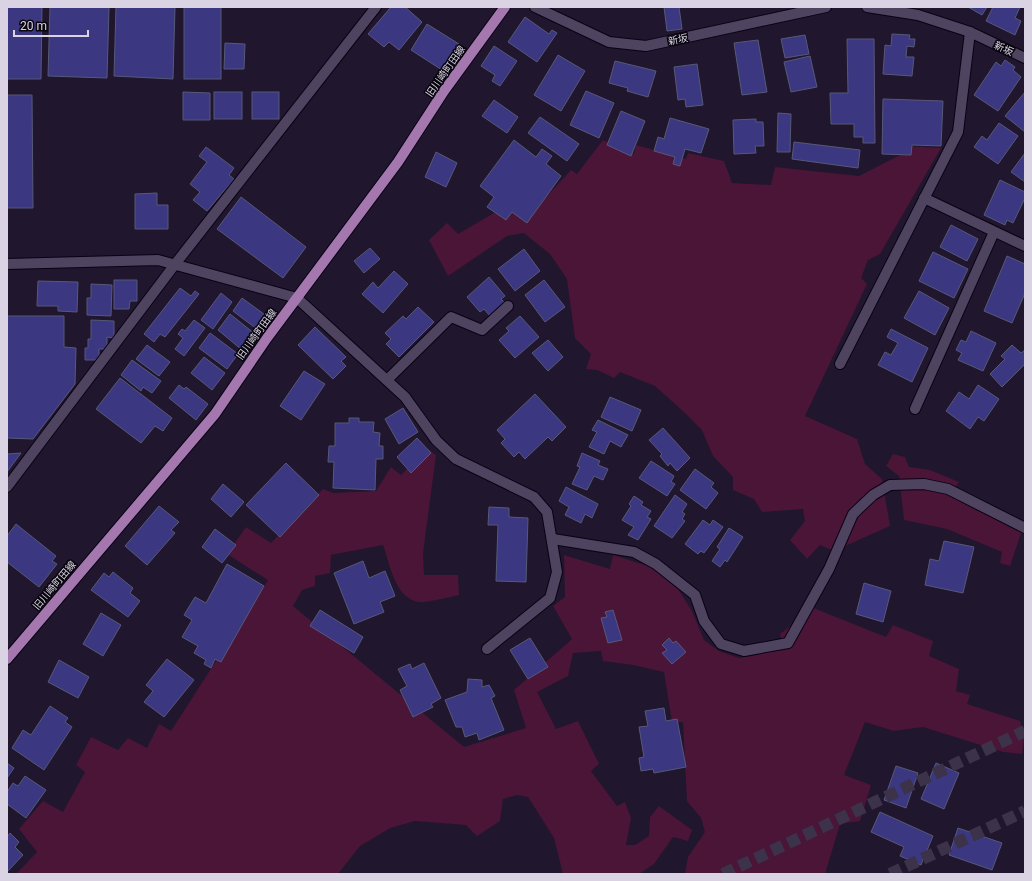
<svg xmlns="http://www.w3.org/2000/svg" width="1032" height="881" font-family="Roboto,'Noto Sans JP',sans-serif">
<style>
.green{fill:#4a1537}
.building{fill:#3b3780;stroke:#575977}
.lines{fill:none;stroke-linecap:round;stroke-linejoin:round}
.highway-tunnel{stroke:#3c3249;stroke-width:12;stroke-dasharray:12 6;stroke-linecap:butt}
.minor-casing{stroke:#0a0215;stroke-width:12}
.major-casing{stroke:#0a0215;stroke-width:12}
.minor{stroke:#4f4460;stroke-width:10}
.major{stroke:#a478ae;stroke-width:10}
.labels{text-anchor:middle;stroke-width:3;stroke-linejoin:round;paint-order:stroke}
.street-label{font-size:10px;fill:#d9d3e3;stroke:#08050e}
</style>
<rect width="100%" height="100%" fill="#20162e"/>
<g class="green">
<polygon points="603,140 634,154 636,145 686,159 688,153 724,161 732,183 771,185 775,167 859,176 902,154 903,146 941,148 880,254 868,260 861,278 867,284 805,416 857,439 865,464 882,479 890,526 834,551 820,545 807,559 790,540 805,521 803,509 762,512 754,499 733,490 733,477 713,456 702,430 686,414 655,386 620,372 614,378 597,370 586,369 591,354 575,338 567,279 550,254 524,233 507,236 448,276 429,240 447,223 458,234 499,210 517,210 526,219 571,170 577,174"/>
<path d="M428,449L436,455L423,553L424,575H458L459,595C450,597 426,603 419,602C394,598 390,563 383,545L331,555L330,573L315,576V586L302,590L293,606L464,747L526,728L514,690L572,639L553,606L565,597L564,555L610,569L613,555L651,567L678,589L692,611L704,640L719,651L739,658L757,655L783,647L780,634L804,616L811,607L886,637L893,625L933,641L929,656L959,669L956,691L970,695L967,704L1020,721L1024,738L1022,754L1003,752L923,727L894,731L865,722L844,775L871,785L860,821L840,824L825,874H685L688,857L705,832L701,818L687,801L683,722H672L664,672L633,665L603,661L601,651L573,653L568,676L537,692L556,729L578,721L599,764L591,771L617,806L625,802L631,818L626,845H635L649,836L650,817L659,806L692,830L688,841L673,837L654,864L639,874H563L554,838L528,797L517,795L503,799L500,821L477,836L466,825L415,821L390,828L360,846L338,874H16L37,852L19,829L43,801L63,812L85,772L76,765L91,737L118,750L128,738L147,748L159,724L171,731L268,580L227,554L246,527L271,543L323,489L333,493L376,491L391,467L401,475Z"/>
<polygon points="893,454 905,457 909,467 930,470 959,482 954,489 1023,527 1010,566 1000,563 1002,552 947,529 904,520 899,476 886,466"/>
</g>
<g class="building">
<polygon points="7,7 42,7 41,79 7,79"/>
<polygon points="50,7 109,7 107,78 48,76"/>
<polygon points="116,7 175,7 173,79 114,76"/>
<rect x="184" y="7" width="37" height="72"/>
<polygon points="391,7 405,7 422,22 399,50 389,42 384,47 368,34"/>
<polygon points="664,7 679,7 682,29 667,31"/>
<polygon points="968,7 987,7 982,15"/>
<polygon points="993,7 1020,7 1015,18 1021,21 1015,35 986,21"/>
<polygon points="525,17 549,34 552,30 557,33 537,62 508,42"/>
<polygon points="427,24 459,44 442,70 411,50"/>
<polygon points="892,34 910,35 909,39 915,39 914,47 907,46 906,57 914,57 912,76 883,74 885,45 891,46"/>
<polygon points="805,35 809,54 785,58 781,39"/>
<polygon points="847,39 874,39 875,143 863,143 863,137 854,137 854,124 831,124 830,93 848,93"/>
<polygon points="758,40 767,92 742,95 734,43"/>
<polygon points="225,43 245,44 244,69 224,69"/>
<polygon points="494,46 517,61 500,86 492,81 495,75 481,66"/>
<polygon points="558,55 585,71 561,111 534,95"/>
<polygon points="810,56 817,87 791,92 784,62"/>
<polygon points="1005,60 1015,67 1013,70 1021,77 998,111 974,95 996,62 1001,66"/>
<polygon points="615,61 656,71 648,97 627,91 628,88 609,83"/>
<polygon points="697,64 703,105 686,107 685,99 678,100 674,67"/>
<polygon points="586,91 614,103 599,138 570,125"/>
<polygon points="183,92 210,93 210,120 183,120"/>
<rect x="214" y="92" width="28" height="27"/>
<rect x="252" y="92" width="27" height="27"/>
<polygon points="1025,92 1025,132 1005,116"/>
<polygon points="7,95 32,95 33,208 7,208"/>
<polygon points="883,99 943,101 941,146 912,145 911,155 882,154"/>
<polygon points="494,100 518,117 507,133 482,116"/>
<polygon points="621,111 645,121 631,156 607,145"/>
<polygon points="778,113 791,114 790,152 777,152"/>
<polygon points="540,117 579,144 567,161 528,133"/>
<polygon points="670,118 709,129 701,153 685,149 680,166 673,164 675,157 654,151 658,137 664,139"/>
<polygon points="756,119 756,122 763,122 764,146 755,146 756,153 734,154 733,120"/>
<polygon points="999,123 1018,136 998,164 974,147 982,136 987,140"/>
<polygon points="514,140 536,157 542,149 552,156 546,164 561,176 527,223 512,212 506,220 487,207 494,197 480,186"/>
<polygon points="794,142 860,150 858,168 792,159"/>
<polygon points="206,147 234,168 229,175 234,179 207,211 193,200 200,192 190,184 207,162 199,156"/>
<polygon points="436,152 457,163 446,187 425,177"/>
<polygon points="1025,153 1025,182 1011,172"/>
<polygon points="1000,180 1025,192 1025,198 1013,223 1007,220 1005,225 984,215"/>
<polygon points="157,193 157,205 168,205 168,229 135,229 135,194"/>
<polygon points="241,197 306,247 283,278 217,229"/>
<polygon points="951,225 978,239 967,261 940,247"/>
<polygon points="370,248 380,259 364,273 354,261"/>
<polygon points="524,249 540,271 515,291 498,269"/>
<polygon points="933,252 968,269 954,298 919,281"/>
<polygon points="1007,256 1025,264 1025,293 1012,323 984,311"/>
<polygon points="394,271 408,284 383,313 362,294 373,282 378,288"/>
<polygon points="489,277 505,296 501,299 505,303 490,316 484,309 480,312 467,297"/>
<polygon points="114,280 137,280 137,301 130,301 129,309 114,309"/>
<polygon points="544,280 565,307 545,322 525,295"/>
<polygon points="38,281 78,282 77,312 58,311 58,306 37,306"/>
<polygon points="91,284 112,285 111,316 87,315 87,298 91,298"/>
<polygon points="180,288 191,296 195,291 199,294 165,337 160,334 154,342 144,334"/>
<polygon points="919,291 949,308 935,335 904,318"/>
<polygon points="221,293 232,302 213,329 201,320"/>
<polygon points="242,298 268,317 258,330 233,311"/>
<polygon points="418,307 434,322 399,357 386,344 391,339 385,333 403,316 406,319"/>
<polygon points="230,314 255,334 242,350 218,330"/>
<polygon points="7,316 64,316 64,347 76,348 75,384 33,439 7,438"/>
<polygon points="520,316 539,337 515,358 499,340 509,331 506,328"/>
<polygon points="91,320 114,321 114,338 107,337 107,349 99,349 99,360 85,360 85,348 88,348 88,339 91,339"/>
<polygon points="194,320 205,328 184,356 175,349 183,338 178,334 182,329 185,331"/>
<polygon points="315,327 346,357 341,361 346,366 333,379 298,345"/>
<polygon points="891,329 928,348 912,382 878,365 885,352 891,355 898,343 887,337"/>
<polygon points="971,331 996,343 983,371 958,360 962,353 956,350 961,340 966,342"/>
<polygon points="210,333 238,354 227,369 199,348"/>
<polygon points="548,340 563,357 548,371 532,353"/>
<polygon points="147,345 170,362 159,376 136,359"/>
<polygon points="1012,345 1021,353 1025,350 1025,364 1002,387 990,374 1005,359 1001,356"/>
<polygon points="204,357 225,373 212,390 191,373"/>
<polygon points="132,360 161,381 152,393 143,387 141,391 121,375"/>
<polygon points="304,371 325,384 301,420 280,406"/>
<polygon points="120,378 172,418 163,431 155,426 141,443 96,409"/>
<polygon points="179,385 184,389 186,387 208,404 196,420 169,398"/>
<polygon points="978,385 999,399 984,421 978,417 970,429 946,411 959,392 969,399"/>
<polygon points="535,394 566,427 552,441 548,437 525,459 519,452 514,457 501,443 505,439 497,430"/>
<polygon points="610,397 641,410 632,431 601,417"/>
<polygon points="403,408 418,432 399,444 385,419"/>
<polygon points="349,418 359,418 359,422 374,422 373,432 380,433 379,446 383,446 383,459 376,459 375,490 333,488 334,462 328,462 329,446 335,446 335,423 349,423"/>
<polygon points="598,420 628,435 621,447 610,441 604,454 589,447 597,432 592,430"/>
<polygon points="663,428 690,458 677,471 670,463 668,466 660,456 662,454 649,440"/>
<polygon points="417,438 431,453 411,473 397,457"/>
<polygon points="21,453 7,472 7,454"/>
<polygon points="582,453 600,461 598,465 608,469 603,480 594,476 587,490 572,484 580,467 577,466"/>
<polygon points="651,461 674,476 671,482 675,484 667,496 639,478"/>
<polygon points="286,463 319,495 280,537 246,505"/>
<polygon points="695,469 714,483 711,487 718,493 706,509 680,490"/>
<polygon points="223,484 244,502 231,517 211,499"/>
<polygon points="566,487 598,504 592,518 585,514 581,523 565,515 569,507 559,501"/>
<polygon points="675,495 687,504 682,512 685,514 682,519 685,521 672,538 654,526"/>
<polygon points="634,496 643,502 641,505 651,511 647,517 651,519 638,540 628,535 634,527 622,520 631,506 629,504"/>
<polygon points="159,506 179,522 171,530 175,533 147,565 125,546"/>
<polygon points="489,507 509,508 509,517 528,518 526,582 496,581 498,525 488,525"/>
<polygon points="703,520 710,525 713,520 723,527 704,553 701,551 698,554 685,544"/>
<polygon points="16,524 56,556 52,561 57,564 39,587 7,562 7,536"/>
<polygon points="729,528 743,537 727,562 725,560 720,567 712,561 720,549 717,547"/>
<polygon points="215,529 236,545 222,563 202,547"/>
<polygon points="944,541 974,547 963,593 925,585 930,559 939,561"/>
<polygon points="363,561 369,578 385,571 395,596 380,602 384,612 354,624 334,573"/>
<polygon points="227,564 264,586 221,662 215,659 211,668 204,664 206,660 194,653 198,646 182,637 192,620 184,615 195,597 206,603"/>
<polygon points="113,572 133,588 130,593 140,601 128,617 91,590 104,573 109,577"/>
<polygon points="864,583 891,591 883,622 856,614"/>
<polygon points="320,610 363,637 354,653 310,626"/>
<polygon points="613,610 622,640 608,643 601,618 607,617 605,612"/>
<polygon points="101,613 121,625 103,656 83,644"/>
<polygon points="530,638 548,667 528,679 510,650"/>
<polygon points="669,638 673,643 676,641 686,652 672,664 662,653 667,650 662,645"/>
<polygon points="167,659 194,680 164,717 144,702 153,691 146,685"/>
<polygon points="59,660 89,677 78,698 48,682"/>
<polygon points="424,663 441,698 431,704 433,707 413,717 400,690 407,686 398,669 410,664 412,669"/>
<polygon points="468,679 482,680 482,687 489,685 495,696 491,698 504,730 479,740 477,733 465,737 462,727 456,727 445,700 467,692"/>
<polygon points="50,706 68,718 65,722 72,727 44,770 12,748 23,730 31,735"/>
<polygon points="664,708 666,721 677,719 686,767 654,773 653,769 641,771 639,758 644,757 639,727 648,726 645,711"/>
<polygon points="7,763 14,768 7,778"/>
<polygon points="936,763 959,773 944,809 921,799"/>
<polygon points="896,766 918,773 906,808 884,800"/>
<polygon points="25,776 46,790 26,818 7,804 7,792 13,783 18,786"/>
<polygon points="880,812 933,836 921,865 900,856 904,847 871,832"/>
<polygon points="958,828 1002,843 992,870 949,855"/>
<polygon points="10,833 19,842 15,847 23,855 7,872 7,837"/>
</g>
<g class="lines">
<g class="highway-tunnel">
<polyline points="723,874 1025,731"/>
<polyline points="890,874 1025,811"/>
</g>
<g class="minor-casing">
<g id="minor">
<polyline points="535,7 609,42 646,46 826,7"/>
<polyline points="867,7 918,15 970,32 1025,58"/>
<polyline points="924,198 1025,246"/>
<polyline points="7,264 158,260 297,298 405,397 436,440 456,459 534,497 547,512 557,572 550,598 487,649"/>
<polyline points="840,364 958,132 970,32"/>
<polyline points="387,380 451,317 482,330 508,306"/>
<polyline points="915,409 994,232"/>
<polyline points="7,487 176,263 376,7"/>
<polyline points="553,539 634,552 656,564 695,595 704,621 721,644 744,651 788,643 829,569 853,514 873,495 890,485 924,484 948,489 1025,528"/>
</g>
</g>
<g class="major-casing">
<polyline id="major" points="7,659 215,414 267,338 398,162 444,91 505,7"/>
</g>
<use href="#minor" class="minor"/>
<use href="#major" class="major"/>
</g>
<g class="labels">
<g class="street-label">
<text transform="translate(678 39) rotate(-12)" y="4">新坂</text>
<text transform="translate(1004 48) rotate(25)" y="4">新坂</text>
<text transform="translate(445 71) rotate(-55)" y="4">旧川崎町田線</text>
<text transform="translate(256 334) rotate(-54)" y="4">旧川崎町田線</text>
<text transform="translate(54 585) rotate(-50)" y="4">旧川崎町田線</text>
</g>
</g>
<rect width="1032" height="881" fill="none" stroke="#d9d3e3" stroke-width="16"/>
<path d="M14 30v6h74v-6" fill="none" stroke="#d9d3e3" stroke-width="2"/>
<text x="20" y="30" font-size="12" fill="#d9d3e3" stroke="#08050e" stroke-width="3" paint-order="stroke">20 m</text>
</svg>
